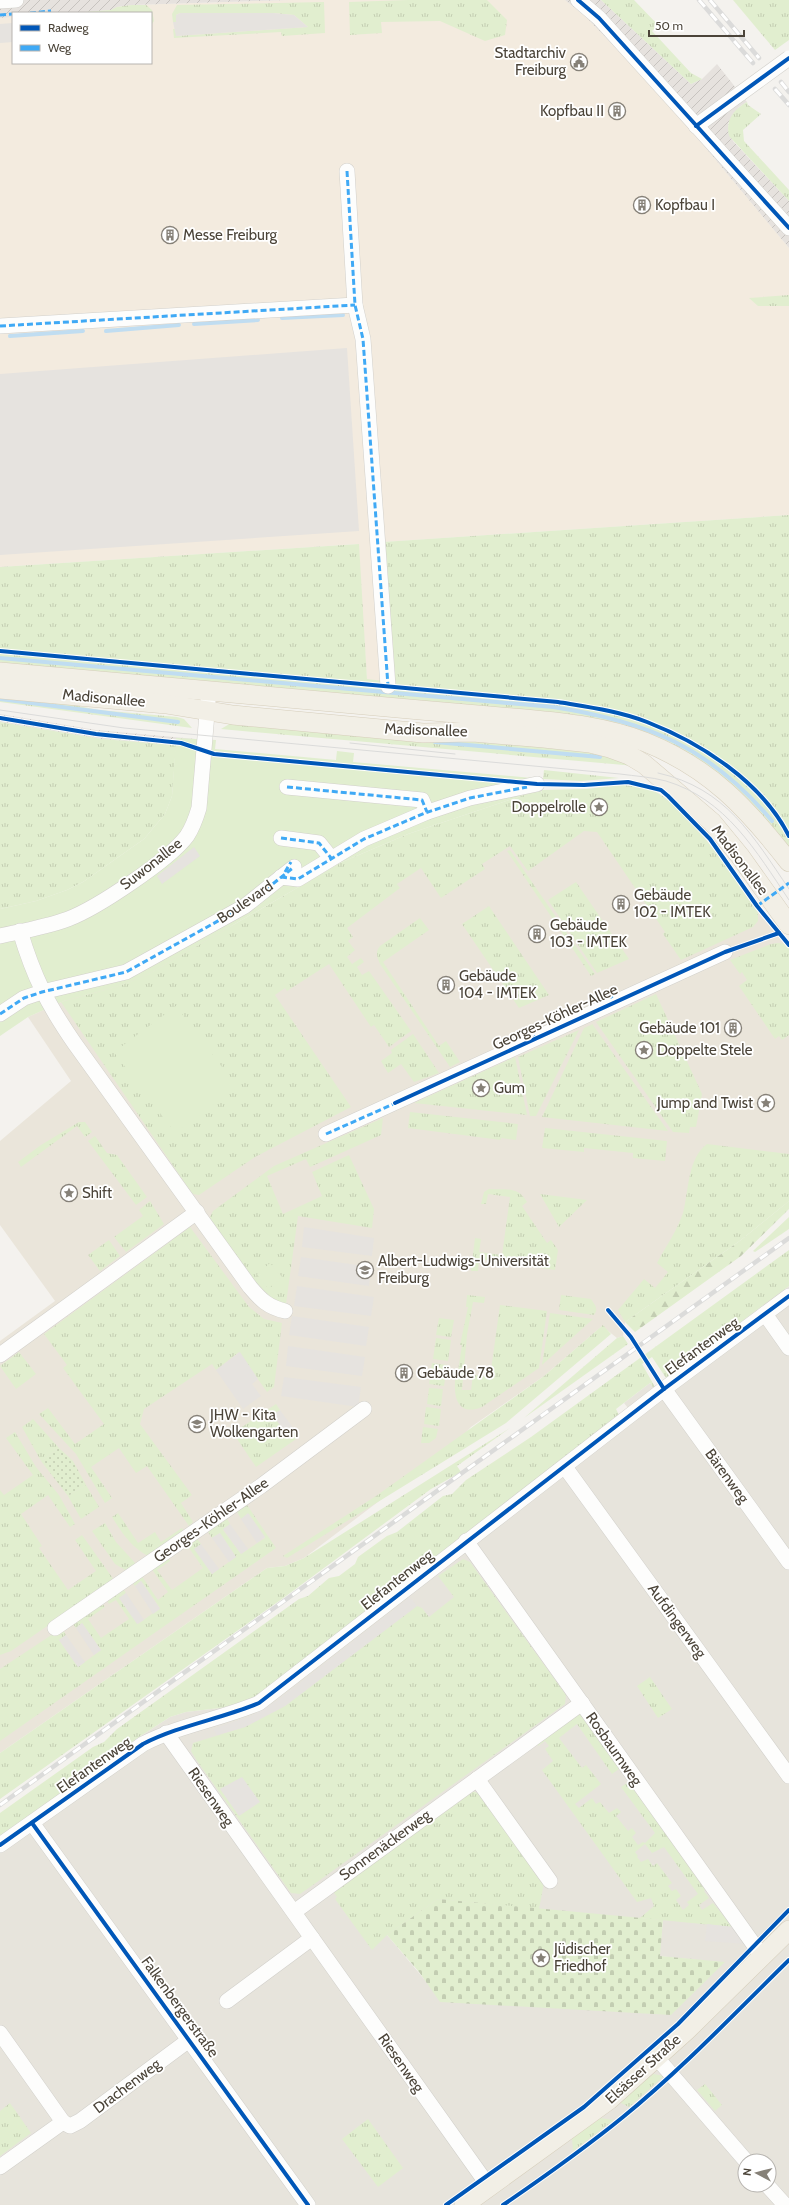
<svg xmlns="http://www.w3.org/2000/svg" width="789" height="2205" font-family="Cabin,sans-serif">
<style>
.residential{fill:#e7e4dc;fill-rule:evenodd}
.commercial{fill:#f3ebdf}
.industrial{fill:url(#industrial-furrows)}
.education{fill:#eae5da}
.grass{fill:url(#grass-tufts);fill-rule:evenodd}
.forest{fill:url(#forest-firs)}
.cemetery{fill:url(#cemetery-stones)}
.garden{fill:url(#garden-dots)}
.pitch{fill:#e1eecf}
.parking{fill:#e6e3df}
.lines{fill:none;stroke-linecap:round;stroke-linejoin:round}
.stream{stroke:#c0ddf1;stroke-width:4}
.minor-casing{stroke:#d2d0cb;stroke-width:16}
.major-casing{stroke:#d6cebb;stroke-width:20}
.minor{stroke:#fdfdfc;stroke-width:15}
.major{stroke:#f2efe6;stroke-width:19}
.tram{stroke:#dbdbda;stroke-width:1}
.rail-casing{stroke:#dbdbda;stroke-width:4.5}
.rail{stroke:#fff;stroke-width:3;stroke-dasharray:9;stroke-linecap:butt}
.minor-bridge-casing{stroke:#d2d0cb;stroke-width:16;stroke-linecap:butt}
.minor-bridge{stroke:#fdfdfc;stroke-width:15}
.quiet{stroke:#3fa9f5;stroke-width:3;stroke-dasharray:6 3;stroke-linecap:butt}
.cycleway-casing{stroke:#fff;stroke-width:6}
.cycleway{stroke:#0057b8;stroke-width:4}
.labels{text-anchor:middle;stroke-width:3.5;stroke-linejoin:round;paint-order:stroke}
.poi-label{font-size:15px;fill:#4b4439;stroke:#fff;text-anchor:start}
.street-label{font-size:15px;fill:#4b4439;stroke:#fff}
</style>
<defs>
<pattern id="industrial-furrows" width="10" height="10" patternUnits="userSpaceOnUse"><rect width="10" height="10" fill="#e6e2de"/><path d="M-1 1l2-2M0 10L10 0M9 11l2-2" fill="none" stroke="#c7c3bf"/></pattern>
<pattern id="grass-tufts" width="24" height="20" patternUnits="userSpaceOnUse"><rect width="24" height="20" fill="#e1eecf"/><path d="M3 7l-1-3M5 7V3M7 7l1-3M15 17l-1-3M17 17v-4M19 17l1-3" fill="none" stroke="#c3cdb2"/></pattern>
<pattern id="forest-firs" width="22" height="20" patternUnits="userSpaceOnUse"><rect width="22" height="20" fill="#e1eecf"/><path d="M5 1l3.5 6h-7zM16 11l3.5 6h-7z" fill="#c3cdb2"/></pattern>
<pattern id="cemetery-stones" width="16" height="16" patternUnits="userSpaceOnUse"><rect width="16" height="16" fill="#e1eecf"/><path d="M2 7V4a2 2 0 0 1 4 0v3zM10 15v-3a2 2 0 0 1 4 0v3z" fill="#c3cdb2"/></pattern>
<pattern id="garden-dots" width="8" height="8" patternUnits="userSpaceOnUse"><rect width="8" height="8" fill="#e1eecf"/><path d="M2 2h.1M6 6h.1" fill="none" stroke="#c3cdb2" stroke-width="1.8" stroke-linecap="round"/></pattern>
</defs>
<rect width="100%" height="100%" fill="#f4f2ee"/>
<path class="residential" d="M789,1286V2205H0V1836L13,1830L136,1739L170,1717L186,1712L237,1706L628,1408L624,1403L650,1383L654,1388ZM640,1918L663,1921L659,1956L725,1963L424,1979L387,1935ZM745,2161H769V2185H745Z"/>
<polygon class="commercial" points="289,0 565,0 585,16 671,106 789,248 789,515 383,542 392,682 367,680 358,544 0,567 0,18 13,17 13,63 151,63 151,13 71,13 111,10 117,7 132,5"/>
<g class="industrial">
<polygon points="0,0 289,0 132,5 117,7 112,10 71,13 13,13 13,17 0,18"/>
<polygon points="565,0 601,0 691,84 702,79 717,64 747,102 739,107 728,123 728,129 733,141 789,201 789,248 671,106 585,16"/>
<polygon points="0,714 96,730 195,739 194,758 137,742 102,739 0,722"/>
</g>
<polygon class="education" points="527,794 758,912 789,949 789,1201 625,1322 623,1336 617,1338 602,1326 544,1376 471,1427 457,1442 304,1558 285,1566 267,1568 0,1753 0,1341 55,1301 0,1225 0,1141 71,1081 28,1017"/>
<g class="grass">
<polygon points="408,0 487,0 507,20 505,35 485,41 440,21 381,22 382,33 350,35 349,2"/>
<polygon points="601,0 634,0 658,25 652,31 691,73 702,79 691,84"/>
<polygon points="733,0 789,0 789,40 775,50"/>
<polygon points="324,2 325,33 282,36 281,32 174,38 173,29 176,29 176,36 308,27 294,15 273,13 180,13 176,15 176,22 173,22 172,14 177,5"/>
<polygon points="132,5 146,5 152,10 154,21 152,24 151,13 71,13 111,10 117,7"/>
<path d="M747,102L748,105L761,114L743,130L744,141L789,190V201L729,136C725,120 734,109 747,102Z"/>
<polygon points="789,295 789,306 758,306 749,298"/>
<polygon points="789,515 789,852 677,749 0,665 0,567 359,544 367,679 392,682 383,542"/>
<polygon points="0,695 32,697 99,710 177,717 184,719 192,728 0,702"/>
<polygon points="0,722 102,739 176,745 172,796 165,814 144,839 83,882 67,890 36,901 0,909"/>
<polygon points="231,723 478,738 586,749 635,766 221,729"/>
<polygon points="544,770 619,778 581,781 543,779"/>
<path d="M622,785C631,786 641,786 649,789C685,801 736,880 758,912V921L753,927L681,960L663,934L665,932L597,832L584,831L528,871L510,846L482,864L485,869L441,898L421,868L397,884L400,888L347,928L353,937L348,941L355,950L347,957L352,964L361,958L364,962L357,967L362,975L369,971L411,1031L389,1047L374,1025L371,1027L329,964L287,991L285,988L275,995L351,1107L255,1157L199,1195L193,1194L187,1186L61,1002L116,987L147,975L340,863L408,834L527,794H541L542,790L586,789Z"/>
<polygon points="510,850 595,974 591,976 507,851"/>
<polygon points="576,882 629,959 597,973 548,900"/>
<polygon points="489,906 549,995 519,1008 462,924"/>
<path d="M420,918L429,930L383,962L439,1046L446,1041L460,1062L450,1067L380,964C377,957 375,952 380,946Z"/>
<polygon points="778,943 786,944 789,949 789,1035 782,1040 779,1036 775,1039 739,986 747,980 742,972 740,974 730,960 771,944"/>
<polygon points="656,994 702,1094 696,1127 690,1127 689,1133 673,1132 596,1022"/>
<polygon points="593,1024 593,1025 668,1131 542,1117 584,1028"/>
<polygon points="579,1030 536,1116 530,1116 518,1057"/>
<polygon points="413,1034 439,1073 414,1082 401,1064 388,1073 381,1061 392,1053 391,1050"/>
<polygon points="515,1057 527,1115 414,1103 425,1098"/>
<polygon points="410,1112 518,1124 516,1140 501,1138 501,1140 408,1128"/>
<path d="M383,1118L381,1135L310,1167L306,1159L267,1176L283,1214L322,1196L312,1172L349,1155L374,1209L372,1228L298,1216L286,1304C256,1300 228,1247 211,1223L210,1217L213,1211L274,1166Z"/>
<polygon points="79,1122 85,1122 92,1132 85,1137 77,1126 21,1167 18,1162 41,1145"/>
<polygon points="545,1128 667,1141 665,1161 633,1158 633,1153 584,1148 584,1152 542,1148"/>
<polygon points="95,1136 107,1153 117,1155 147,1197 136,1205 88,1141"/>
<path d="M707,1144L789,1154V1201L741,1240L625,1322L618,1310L644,1279L655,1288L668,1272L657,1263C666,1246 677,1231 683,1213C689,1191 687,1159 707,1144Z"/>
<path d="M489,1189C507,1190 518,1186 527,1202L522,1206L547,1243L551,1240L558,1250L555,1270L479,1259L478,1271H471L475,1238L481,1239L479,1252L502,1255L510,1197L488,1194L486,1204H481L484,1192Z"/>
<polygon points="540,1194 587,1200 559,1227"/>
<polygon points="150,1201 164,1224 126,1252 114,1237 143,1216 139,1210"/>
<polygon points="789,1217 789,1229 755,1252 753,1251"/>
<polygon points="190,1227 249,1307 264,1319 282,1323 274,1387 267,1392 239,1352 216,1370 212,1364 144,1409 140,1424 192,1495 181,1503 193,1522 189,1526 147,1466 136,1473 119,1448 91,1467 112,1498 105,1503 76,1454 39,1414 48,1408 75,1444 104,1424 63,1368 67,1365 44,1334"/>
<polygon points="109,1240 120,1256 100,1271 88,1255"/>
<polygon points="789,1250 789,1286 666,1378 652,1357 642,1364 655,1387 654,1389 650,1383 616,1409 619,1415 270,1688 237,1706 186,1712 170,1717 136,1739 13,1830 0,1836 0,1813 93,1747 104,1742 117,1729 299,1599 308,1596 329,1578 339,1576 355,1564 358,1557 387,1536 397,1532 443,1496 452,1494 466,1480 531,1437"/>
<path d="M467,1295L485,1297L484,1303L473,1302L467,1335L462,1390H471L473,1375L490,1377L500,1305L547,1311L539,1368L482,1407C454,1418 453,1391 456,1372L458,1371L462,1345H460L468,1307H466Z"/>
<path d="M561,1295L591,1299C595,1305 599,1309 594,1315L559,1310Z"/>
<polygon points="550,1313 593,1319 542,1365"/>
<polygon points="439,1318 454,1320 451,1337 436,1335"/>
<polygon points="603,1325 611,1334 506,1423 287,1558 283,1556 376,1496 544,1376"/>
<polygon points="623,1336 628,1344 524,1418 617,1338"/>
<polygon points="436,1338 451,1340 448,1361 433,1359"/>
<polygon points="19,1352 36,1374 16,1389 0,1366"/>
<polygon points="432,1363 447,1365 444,1386 429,1384"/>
<polygon points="429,1388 443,1389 441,1406 427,1404"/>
<polygon points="276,1404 280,1410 273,1415 288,1437 296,1432 299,1437 256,1467 233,1433"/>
<polygon points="426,1407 441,1409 439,1426 424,1424"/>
<polygon points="33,1419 59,1448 41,1461 22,1427"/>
<polygon points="423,1427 438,1429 436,1438 429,1443 421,1443"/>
<polygon points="510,1428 457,1466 461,1472 431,1489 282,1599 0,1799 0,1753 267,1568 285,1566 304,1558"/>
<polygon points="15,1432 36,1467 59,1495 75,1524 70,1527 48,1495 21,1514 42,1546 39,1548 68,1590 96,1571 75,1540 82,1535 114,1580 11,1651 0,1655 0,1490 4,1495 33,1475 6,1438"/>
<polygon points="86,1485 99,1507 81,1519 68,1496"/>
<polygon points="245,1502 276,1548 0,1741 0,1669 62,1628 66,1635 59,1640 78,1667 101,1650 82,1623 76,1628 71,1621 100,1601 105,1607 88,1619 101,1638 129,1619 116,1600 109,1604 106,1599 122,1587 126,1593 119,1598 138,1624 160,1608 141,1581 135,1586 131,1581 141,1575 158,1600 168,1592 151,1568 167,1557 170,1561 157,1570 172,1590 203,1568 189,1548 186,1550 183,1546 196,1537 201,1544 195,1549 212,1574 236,1557 220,1533 212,1538 206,1529 225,1515 230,1524 223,1530 241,1554 265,1538 249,1514 241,1519 235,1508"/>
<path d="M118,1513L138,1543L155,1532L161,1542L182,1528L184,1532L148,1556C131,1547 122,1533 112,1517Z"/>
<polygon points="105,1523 116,1542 136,1564 127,1571 115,1564 92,1531"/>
<polygon points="463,1559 470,1562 566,1695 565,1704 313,1885 300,1894 291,1893 197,1761 191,1751 193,1743 245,1727 285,1706 417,1606 422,1608 429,1617 454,1597 438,1576"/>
<polygon points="650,1677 672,1709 658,1718 637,1686"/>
<path d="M579,1713L619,1769L612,1774L577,1724L559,1738L582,1768L586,1765L601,1784L575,1804L579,1808L592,1798L596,1804L600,1802L609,1813L617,1808L621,1812L616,1816L628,1831L632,1828L636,1833L632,1837L638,1845L643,1842L645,1843L655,1833L621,1787L630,1781L708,1888L704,1891L709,1898L699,1905L702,1910L713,1903L733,1927L640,1918L654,1906L651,1898L637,1902L542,1770L553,1761L545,1749L549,1746L545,1741L538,1746L536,1743ZM645,1844L652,1853L664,1847L698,1894L687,1902L689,1905L683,1910L676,1900L681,1896L676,1889L672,1891L668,1886L672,1883L657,1863L653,1866L648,1859L641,1862L637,1857L638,1856L635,1852Z"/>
<polygon points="472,1791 480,1794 544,1883 539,1909 438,1899 387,1935 372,1950 335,1899 337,1897 332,1890"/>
<polygon points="653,2074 664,2076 629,2107 621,2103 621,2100"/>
<polygon points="705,2084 722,2105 715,2111 697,2090"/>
<polygon points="10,2103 31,2133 0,2156 0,2111"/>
<polygon points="600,2118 614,2120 573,2151 572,2138"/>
<polygon points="368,2119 403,2168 378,2187 342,2139"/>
</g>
<polygon class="forest" points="789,1201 789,1209 741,1256 635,1332 625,1322 741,1240"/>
<polygon class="cemetery" points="438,1899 663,1920 660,1956 725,1962 671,2015 440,2002 419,1972 387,1935"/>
<polygon class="garden" points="59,1448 73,1461 86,1485 68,1496 41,1461"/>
<g class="pitch">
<polygon points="176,738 216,740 215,749 336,760 337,751 354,753 353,762 543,779 541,794 527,794 408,834 340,863 147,975 116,987 64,1001 28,1017 0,1036 0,909 36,901 67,890 83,882 144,839 165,814 172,796"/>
<polygon points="176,1006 237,1087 175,1133 114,1052"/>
<polygon points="270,1263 282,1277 268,1289 257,1274"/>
</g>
<g class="parking">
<polygon points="180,13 273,13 294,15 308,27 176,36 173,22 176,22 176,15"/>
<polygon points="13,23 13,42 0,43 0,24"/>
<polygon points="347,348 359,531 0,555 0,374"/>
<polygon points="194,847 200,856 162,884 157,876"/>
<polygon points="304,1227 374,1238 372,1256 302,1247"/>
<polygon points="301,1257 371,1267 369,1286 298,1276"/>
<polygon points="297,1286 374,1297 371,1316 294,1306"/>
<polygon points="292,1316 369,1327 366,1346 289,1335"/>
<polygon points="288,1346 365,1357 362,1376 286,1366"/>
<polygon points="240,1352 258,1379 252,1384 261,1396 243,1409 216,1370"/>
<polygon points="284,1377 361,1387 358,1407 281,1396"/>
<polygon points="280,1410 296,1432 288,1437 273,1415"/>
<polygon points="248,1513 265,1537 257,1543 241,1519"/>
<polygon points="230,1524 248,1549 241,1554 223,1529"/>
<polygon points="220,1533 236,1557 229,1562 212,1538"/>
<polygon points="201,1544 219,1569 212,1574 194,1549"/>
<polygon points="141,1581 160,1609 153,1614 135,1586"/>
<polygon points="126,1593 144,1620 137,1624 119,1598"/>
<polygon points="410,1597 417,1606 285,1706 245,1727 217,1735 213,1729 251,1716 278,1700"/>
<polygon points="82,1623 101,1650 94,1655 76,1628"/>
<polygon points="66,1635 85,1662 78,1667 59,1640"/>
<polygon points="242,1777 260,1802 239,1816 220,1789"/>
<polygon points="707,1924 733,1927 747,1944 705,1941"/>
</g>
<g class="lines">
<g class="stream">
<polyline points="282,318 343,315"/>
<polyline points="194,324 258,320"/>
<polyline points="106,331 179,325"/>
<polyline points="10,336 83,331"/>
<path d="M0,658L553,707C646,721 710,747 772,821"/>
<polyline points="0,699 178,722"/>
<polyline points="435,742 600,757"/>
</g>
<g class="minor-casing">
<g id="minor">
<polyline points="578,0 599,18 789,228"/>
<polyline points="0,1 16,0"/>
<polyline points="696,126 741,93"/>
<polyline points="347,171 355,305 363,339 388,686"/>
<polyline points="0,326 355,305"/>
<polyline points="287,787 422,800 427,812"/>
<polyline points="281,838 319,843 331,858"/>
<polyline points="281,877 298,879 364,839 425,813 470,798 537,784"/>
<path d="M20,931C34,978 48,1005 75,1044L250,1287C261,1300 268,1307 285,1311"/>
<path d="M0,936C23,931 46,927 68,919C97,908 169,860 187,836C193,827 196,818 199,808L209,690"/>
<polyline points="0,1014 24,998 42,992 126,972 245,906 294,867"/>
<polyline points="326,1134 725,952"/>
<polyline points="765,1314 789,1348"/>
<polyline points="0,1355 197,1212"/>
<polyline points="664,1389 789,1562"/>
<polyline points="565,1467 789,1776"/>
<polyline points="466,1541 762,1956"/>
<polyline points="55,1628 261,1486 364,1409"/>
<polyline points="166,1733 490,2188"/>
<polyline points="477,1779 550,1881"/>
<polyline points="32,1823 308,2205"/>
<path d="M0,1845L143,1744C180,1725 221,1719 259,1703L664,1389L789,1296"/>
<polyline points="294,1912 582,1703"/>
<polyline points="227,2001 312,1938"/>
<polyline points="0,2033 63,2122"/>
<polyline points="657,2058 746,2161"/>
<polyline points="0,2167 63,2122 70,2126 80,2121 189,2040"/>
<polyline points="767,2185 785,2205"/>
</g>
</g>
<g class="major-casing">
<g id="major">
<path d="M0,672C140,684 280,697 420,710C455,713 490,716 525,719C567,723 606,727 645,742C710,768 747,808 789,862"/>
<polyline points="0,689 166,704 233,715 423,733 473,732 544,738 590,743 610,748 629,755 644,764 712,822 740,856 789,925"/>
<polyline points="464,2205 609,2100 686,2031 789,1930"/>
</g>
</g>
<use href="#minor" class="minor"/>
<use href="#major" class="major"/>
<g class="tram">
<path d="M0,710L124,728L620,774C635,776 651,777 666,781C726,799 756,851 789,900"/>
<polyline points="350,743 455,754"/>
<path d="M658,773C726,788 753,836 789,889"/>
</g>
<g class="rail-casing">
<g id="rail">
<polyline points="699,0 753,63"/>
<polyline points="710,0 759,58"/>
<polyline points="781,82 789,92"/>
<polyline points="775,89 789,105"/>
<polyline points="0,1805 789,1238"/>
</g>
</g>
<use href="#rail" class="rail"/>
<g class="minor-bridge-casing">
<polyline id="minor-bridge" points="741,93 789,58"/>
</g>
<use href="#minor-bridge" class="minor-bridge"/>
<g class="quiet">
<polyline points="30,13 51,11"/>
<polyline points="0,15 13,14"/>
<polyline points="347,171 355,305 363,339 388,686"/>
<polyline points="0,326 355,305"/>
<polyline points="287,787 422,800 427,812"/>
<polyline points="281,838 319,843 331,858"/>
<polyline points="285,872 291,862"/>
<polyline points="281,877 298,879 364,839 425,813 470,798 527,787"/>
<polyline points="757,906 789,883"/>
<polyline points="609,993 615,1003"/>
<polyline points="0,1014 24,998 42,992 126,972 245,906 294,867"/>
<polyline points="528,1029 536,1039"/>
<polyline points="326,1134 398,1102"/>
</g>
<g class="cycleway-casing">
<g id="cycleway">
<polyline points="578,0 599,18 789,228"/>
<polyline points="696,126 789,58"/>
<path d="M0,651L558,702C588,707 619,711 647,722C701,743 762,782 789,836"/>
<polyline points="0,718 96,734 181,743 214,754 537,784 584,785 628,782 661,790 668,796 710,839 757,906 789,945"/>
<polyline points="395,1103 725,952 779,933"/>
<polyline points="608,1310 631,1337 664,1389"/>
<polyline points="32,1823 308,2205"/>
<path d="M0,1845L143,1744C180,1725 221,1719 259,1703L664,1389L789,1296"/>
<polyline points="446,2205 584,2107 678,2024 789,1910"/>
<path d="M503,2205C544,2177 585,2148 623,2117C682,2069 735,2013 789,1960"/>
</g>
</g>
<use href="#cycleway" class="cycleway"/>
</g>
<defs>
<g id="civic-ring" transform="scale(0.9)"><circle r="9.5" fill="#fff" stroke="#868178" stroke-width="1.5"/><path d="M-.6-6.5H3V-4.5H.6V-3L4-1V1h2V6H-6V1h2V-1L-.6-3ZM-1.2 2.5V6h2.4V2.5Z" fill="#868178"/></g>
<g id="building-ring" transform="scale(0.9)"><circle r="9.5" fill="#fff" stroke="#868178" stroke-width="1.5"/><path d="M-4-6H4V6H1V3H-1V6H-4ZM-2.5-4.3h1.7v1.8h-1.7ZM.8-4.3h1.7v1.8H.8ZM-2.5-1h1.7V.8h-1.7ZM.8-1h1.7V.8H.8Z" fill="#868178"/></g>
<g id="sight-ring" transform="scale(0.9)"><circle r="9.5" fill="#fff" stroke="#868178" stroke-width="1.5"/><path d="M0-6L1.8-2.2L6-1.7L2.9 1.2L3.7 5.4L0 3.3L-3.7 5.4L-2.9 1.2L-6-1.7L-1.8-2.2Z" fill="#868178"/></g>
<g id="university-ring" transform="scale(0.9)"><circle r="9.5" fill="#fff" stroke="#868178" stroke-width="1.5"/><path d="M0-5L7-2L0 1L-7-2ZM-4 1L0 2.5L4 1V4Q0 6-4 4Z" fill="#868178"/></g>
<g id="school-ring" transform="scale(0.9)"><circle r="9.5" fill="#fff" stroke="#868178" stroke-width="1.5"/><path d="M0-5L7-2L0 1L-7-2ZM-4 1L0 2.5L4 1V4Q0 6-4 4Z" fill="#868178"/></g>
</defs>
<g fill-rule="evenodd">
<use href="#civic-ring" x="579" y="62"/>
<use href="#building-ring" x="617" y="111"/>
<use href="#building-ring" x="642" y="205"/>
<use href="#building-ring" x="170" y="235"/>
<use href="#sight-ring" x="599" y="807"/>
<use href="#building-ring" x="621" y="904"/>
<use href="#building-ring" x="537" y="934"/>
<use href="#building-ring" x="446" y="985"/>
<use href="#building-ring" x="733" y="1028"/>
<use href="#sight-ring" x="644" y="1050"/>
<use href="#sight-ring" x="481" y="1088"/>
<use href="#sight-ring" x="766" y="1103"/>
<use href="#sight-ring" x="69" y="1193"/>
<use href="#university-ring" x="365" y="1270"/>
<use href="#building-ring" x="404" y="1373"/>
<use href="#school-ring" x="197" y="1424"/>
<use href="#sight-ring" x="541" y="1958"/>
</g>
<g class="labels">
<g class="poi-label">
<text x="566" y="58" text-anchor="end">Stadtarchiv<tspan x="566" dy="17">Freiburg</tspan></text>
<text x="604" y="116" text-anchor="end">Kopfbau II</text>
<text x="655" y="210">Kopfbau I</text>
<text x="183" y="240">Messe Freiburg</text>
<text x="586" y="812" text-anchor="end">Doppelrolle</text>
<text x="634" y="900">Gebäude<tspan x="634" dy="17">102 - IMTEK</tspan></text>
<text x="550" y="930">Gebäude<tspan x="550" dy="17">103 - IMTEK</tspan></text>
<text x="459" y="981">Gebäude<tspan x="459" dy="17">104 - IMTEK</tspan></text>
<text x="720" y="1033" text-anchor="end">Gebäude 101</text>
<text x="657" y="1055">Doppelte Stele</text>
<text x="494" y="1093">Gum</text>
<text x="753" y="1108" text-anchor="end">Jump and Twist</text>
<text x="82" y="1198">Shift</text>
<text x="378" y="1266">Albert-Ludwigs-Universität<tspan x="378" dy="17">Freiburg</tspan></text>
<text x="417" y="1378">Gebäude 78</text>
<text x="210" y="1420">JHW - Kita<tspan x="210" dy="17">Wolkengarten</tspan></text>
<text x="554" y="1954">Jüdischer<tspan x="554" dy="17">Friedhof</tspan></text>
</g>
<g class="street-label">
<text transform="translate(104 698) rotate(5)" y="5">Madisonallee</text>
<text transform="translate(426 730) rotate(2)" y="5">Madisonallee</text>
<text transform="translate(740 860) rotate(53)" y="5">Madisonallee</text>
<text transform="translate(151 864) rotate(-38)" y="5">Suwonallee</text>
<text transform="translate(245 902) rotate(-34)" y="5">Boulevard</text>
<text transform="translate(555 1017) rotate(-25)" y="5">Georges-Köhler-Allee</text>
<text transform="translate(702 1346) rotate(-36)" y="5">Elefantenweg</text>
<text transform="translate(727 1476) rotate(54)" y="5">Bärenweg</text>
<text transform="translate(211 1520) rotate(-35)" y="5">Georges-Köhler-Allee</text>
<text transform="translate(397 1580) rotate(-38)" y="5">Elefantenweg</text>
<text transform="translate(677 1621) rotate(54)" y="5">Aufdingerweg</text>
<text transform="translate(614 1749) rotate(55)" y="5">Rosbaumweg</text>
<text transform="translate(94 1765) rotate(-35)" y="5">Elefantenweg</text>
<text transform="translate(211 1797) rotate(55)" y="5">Riesenweg</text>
<text transform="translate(385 1845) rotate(-36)" y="5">Sonnenäckerweg</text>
<text transform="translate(180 2007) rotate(54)" y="5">Falkenbergerstraße</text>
<text transform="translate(401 2063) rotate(55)" y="5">Riesenweg</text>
<text transform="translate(643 2069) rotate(-42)" y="5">Elsässer Straße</text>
<text transform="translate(127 2086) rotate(-37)" y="5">Drachenweg</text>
</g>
</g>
<rect x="12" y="12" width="140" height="52" fill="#ffffff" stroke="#b7b4b0"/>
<rect x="20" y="25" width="20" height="6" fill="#0057b8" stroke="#b7b4b0"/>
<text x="48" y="32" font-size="12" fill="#4b4439">Radweg</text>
<rect x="20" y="45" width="20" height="6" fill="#3fa9f5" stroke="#b7b4b0"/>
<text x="48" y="52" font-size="12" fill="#4b4439">Weg</text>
<g transform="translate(757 2173) rotate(277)"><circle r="19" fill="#ffffff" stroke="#b7b4b0"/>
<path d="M0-3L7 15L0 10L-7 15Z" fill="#868178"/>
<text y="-6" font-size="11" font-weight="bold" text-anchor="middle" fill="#4b4439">N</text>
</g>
<path d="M649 30v6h95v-6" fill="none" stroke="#4b4439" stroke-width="2"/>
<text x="655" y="30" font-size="12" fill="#4b4439" stroke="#ffffff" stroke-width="3" paint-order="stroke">50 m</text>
</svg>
